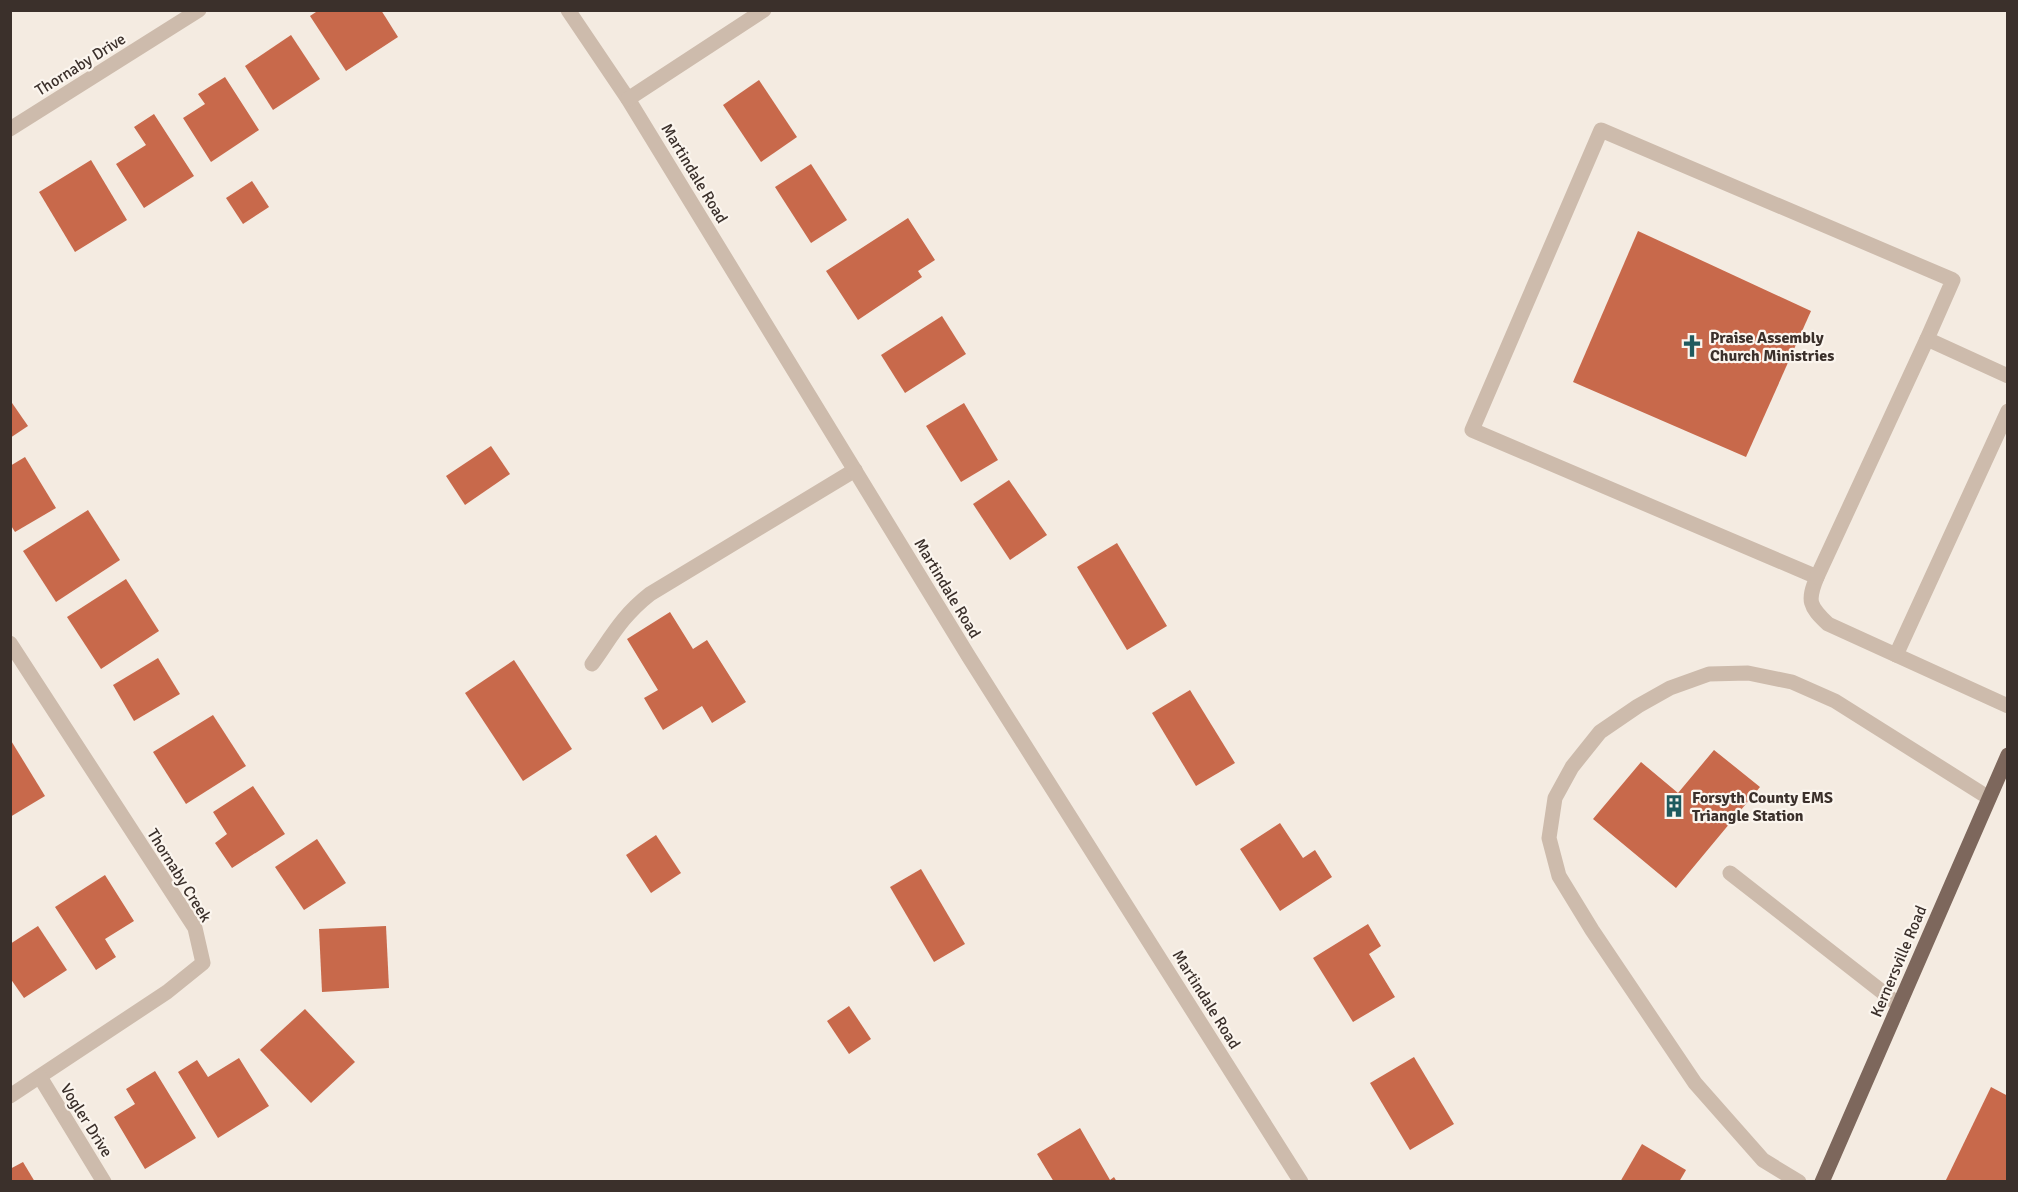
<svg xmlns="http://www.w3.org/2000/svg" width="2018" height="1192" font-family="Signika,sans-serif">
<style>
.building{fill:#c8694b}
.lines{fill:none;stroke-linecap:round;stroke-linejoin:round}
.service{stroke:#cdbbac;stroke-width:15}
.minor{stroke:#cdbbac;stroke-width:15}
.primary{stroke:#7d675c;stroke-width:15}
.labels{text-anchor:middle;stroke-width:4.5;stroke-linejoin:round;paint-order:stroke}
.street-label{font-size:16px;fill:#3b302b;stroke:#fbf5ee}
.poi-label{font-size:16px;font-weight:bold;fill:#3b302b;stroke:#fbf5ee;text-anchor:start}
</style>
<rect width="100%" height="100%" fill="#f4ebe1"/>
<g class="building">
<polygon points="319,10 381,10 398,37 346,71 310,16"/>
<polygon points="291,35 320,79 273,110 245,66"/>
<polygon points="225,77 259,130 211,162 183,118 205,104 198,94"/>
<polygon points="759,80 797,137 761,162 723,105"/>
<polygon points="154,114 194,176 144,208 116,164 146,145 134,127"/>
<polygon points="91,160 127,220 75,252 39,192"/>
<polygon points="811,164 847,220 811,243 775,187"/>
<polygon points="252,181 269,207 243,224 226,198"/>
<polygon points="908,218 935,260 918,271 922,277 858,320 826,271"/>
<polygon points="1638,231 1811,311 1746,457 1573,382"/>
<polygon points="942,316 966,354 905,393 881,355"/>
<polygon points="10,400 28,426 10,438"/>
<polygon points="964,403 998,460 961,482 926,426"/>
<polygon points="491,446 510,474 465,505 446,476"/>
<polygon points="25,457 56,508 15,532 10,524 10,466"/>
<polygon points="1009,480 1047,535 1010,560 973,504"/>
<polygon points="88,510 120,560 56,602 23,551"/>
<polygon points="1117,543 1167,626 1127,650 1077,567"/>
<polygon points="126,579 159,631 101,669 67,617"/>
<polygon points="670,612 693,649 707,640 746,702 712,723 702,706 663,730 644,698 658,690 627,639"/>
<polygon points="158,658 180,694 134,721 113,685"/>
<polygon points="514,660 572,749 523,781 465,693"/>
<polygon points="1190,690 1235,763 1196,786 1152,713"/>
<polygon points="213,715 246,766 186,804 153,752"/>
<polygon points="10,739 45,796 10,817"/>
<polygon points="1714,750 1760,787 1676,888 1593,819 1641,762 1678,793"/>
<polygon points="253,786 285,834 232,868 215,843 227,834 213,812"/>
<polygon points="1280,823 1303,858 1315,850 1332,877 1280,911 1240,849"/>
<polygon points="656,835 681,873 651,893 626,855"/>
<polygon points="317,839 346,883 304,910 275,867"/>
<polygon points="921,869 965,944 934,962 890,887"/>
<polygon points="105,875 134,921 105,939 116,957 96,970 55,907"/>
<polygon points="1368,924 1381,946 1369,954 1395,997 1353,1022 1313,958"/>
<polygon points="38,926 67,970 24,998 10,978 10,944"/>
<polygon points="386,926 389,988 322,992 319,929"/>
<polygon points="849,1006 871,1039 849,1054 827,1021"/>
<polygon points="305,1009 355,1062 311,1103 260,1050"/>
<polygon points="1414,1057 1454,1124 1410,1150 1370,1083"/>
<polygon points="239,1058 269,1106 218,1138 178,1072 197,1060 208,1077"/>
<polygon points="155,1071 196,1138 145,1169 114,1117 135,1104 126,1089"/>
<polygon points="1991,1087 2008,1096 2008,1182 1945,1182"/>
<polygon points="1080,1128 1110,1180 1114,1177 1117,1182 1054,1182 1037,1154"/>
<polygon points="1642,1144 1686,1170 1679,1182 1620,1182"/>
<polygon points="23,1162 35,1182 10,1182 10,1169"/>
</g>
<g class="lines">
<g class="service">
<path d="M2008,376L1927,339L1953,280L1601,130L1472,430L1817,577C1807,601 1809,606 1828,624L2008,706"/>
<polyline points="1817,577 1927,339"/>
<polyline points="1896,655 2008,411"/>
<path d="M592,664C612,636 622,616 650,594L855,470"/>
<polyline points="1730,873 1899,1005"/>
<polyline points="1799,1182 1763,1160 1695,1083 1592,930 1559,876 1549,838 1555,798 1572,767 1600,732 1638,706 1670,688 1709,674 1748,673 1792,682 1835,701 1989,798"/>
</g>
<g class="minor">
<polyline points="568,10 628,99 969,657 1301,1182"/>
<polyline points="628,99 764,10"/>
<polyline points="10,129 199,10"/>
<polyline points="10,643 195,928 203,963 167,992 10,1096"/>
<polyline points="40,1077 104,1182"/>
</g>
<polyline class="primary" points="1822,1182 2008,755"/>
</g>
<defs>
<g id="church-bare" transform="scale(1.8)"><path d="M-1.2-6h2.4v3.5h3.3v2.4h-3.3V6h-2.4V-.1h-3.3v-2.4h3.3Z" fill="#1f5a5e" stroke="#fbf5ee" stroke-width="2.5" paint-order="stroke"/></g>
<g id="building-bare" transform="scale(1.8)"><path d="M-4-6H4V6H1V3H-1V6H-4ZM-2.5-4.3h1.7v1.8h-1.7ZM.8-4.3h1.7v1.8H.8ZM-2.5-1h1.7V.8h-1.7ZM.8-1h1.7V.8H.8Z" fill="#1f5a5e" stroke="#fbf5ee" stroke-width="2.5" paint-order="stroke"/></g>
</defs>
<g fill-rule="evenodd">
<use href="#church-bare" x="1692" y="346"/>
<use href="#building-bare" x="1674" y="806"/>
</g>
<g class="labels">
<g class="street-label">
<text transform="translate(80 64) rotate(-32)" y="6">Thornaby Drive</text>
<text transform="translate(695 173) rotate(59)" y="6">Martindale Road</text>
<text transform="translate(948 588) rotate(59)" y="6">Martindale Road</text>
<text transform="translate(180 875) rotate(58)" y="6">Thornaby Creek</text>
<text transform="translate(1898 961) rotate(-67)" y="6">Kernersville Road</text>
<text transform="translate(1207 999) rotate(58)" y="6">Martindale Road</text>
<text transform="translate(87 1120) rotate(58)" y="6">Vogler Drive</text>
</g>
<g class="poi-label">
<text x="1710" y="343">Praise Assembly<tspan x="1710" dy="18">Church Ministries</tspan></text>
<text x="1692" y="803">Forsyth County EMS<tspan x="1692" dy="18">Triangle Station</tspan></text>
</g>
</g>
<rect width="2018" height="1192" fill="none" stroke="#3b302b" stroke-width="24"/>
</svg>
